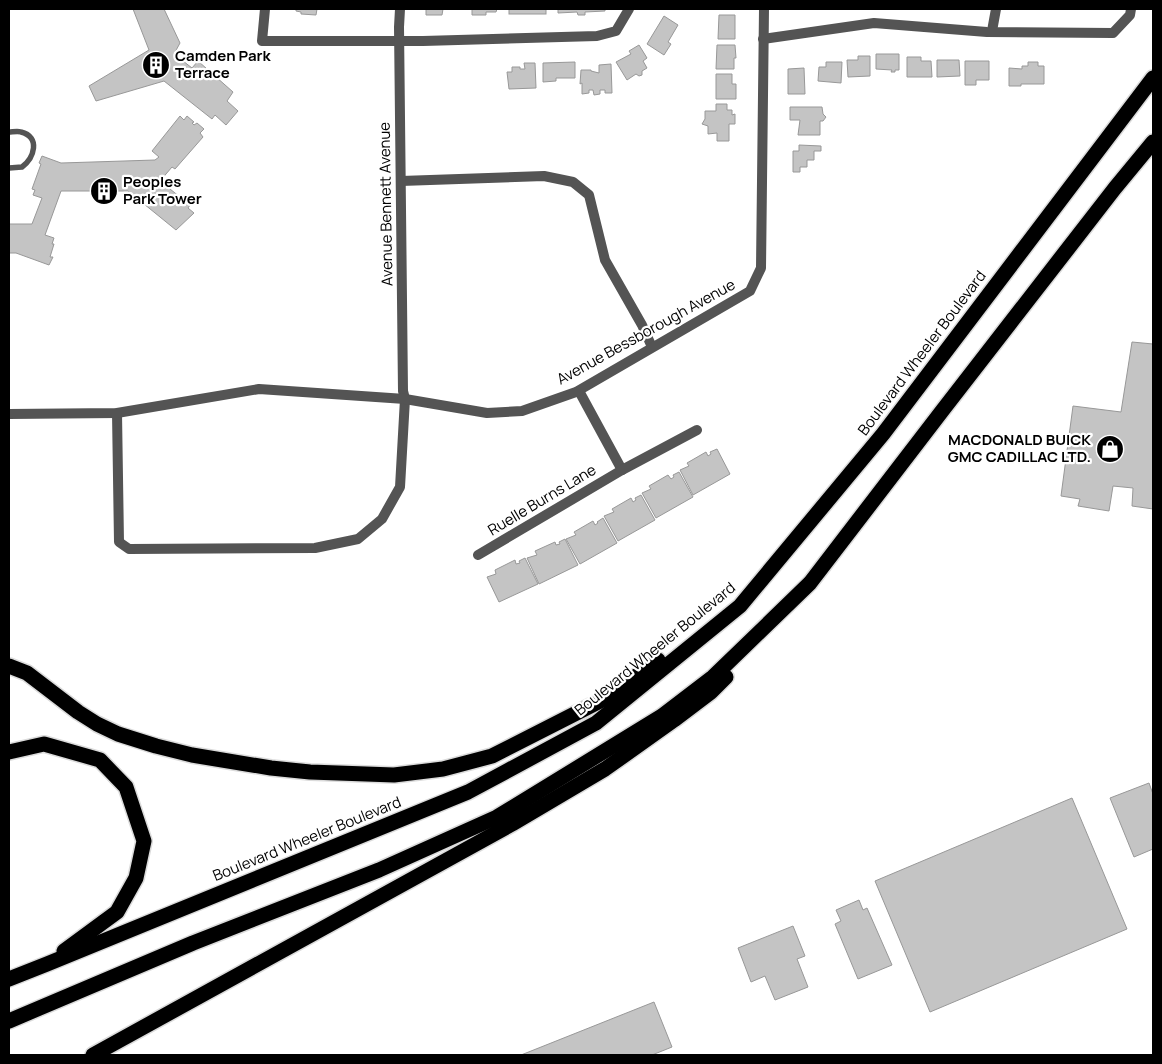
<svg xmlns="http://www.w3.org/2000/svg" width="1162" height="1064" font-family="Manrope,sans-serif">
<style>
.building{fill:#c4c4c4;stroke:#989898}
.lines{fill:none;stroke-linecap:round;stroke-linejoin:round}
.motorway-casing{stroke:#dbdbdb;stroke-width:18}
.service{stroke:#545454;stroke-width:5.5}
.minor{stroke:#545454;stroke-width:10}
.motorway{stroke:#000;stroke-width:15}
.labels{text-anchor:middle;stroke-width:4.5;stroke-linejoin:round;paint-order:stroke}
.poi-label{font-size:15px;font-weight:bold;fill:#000;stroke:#fff;text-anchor:start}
.street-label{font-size:15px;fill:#000;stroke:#fff}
</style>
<rect width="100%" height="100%" fill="#fff"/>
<g class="building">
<polygon points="133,9 164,9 180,43 174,54 192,68 198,61 233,92 227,101 238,111 226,125 215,115 212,119 164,81 96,101 89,86 149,50"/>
<polygon points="296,9 317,9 316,15 301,14 301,12 296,11"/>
<polygon points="426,9 443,9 442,15 426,15"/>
<polygon points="472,9 497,9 496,12 486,12 486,15 472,15"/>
<rect x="509" y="9" width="37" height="5"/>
<polygon points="558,9 605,9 605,11 585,12 585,15 578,15 577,12 558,13"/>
<polygon points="719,15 735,15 735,39 718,39"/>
<polygon points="664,16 678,25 668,42 671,44 664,55 647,44"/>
<polygon points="639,45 647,58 643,61 647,68 642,71 642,75 639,76 636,74 627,80 616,62 631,54 629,51"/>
<polygon points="717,45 735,45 736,58 734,58 734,69 716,69"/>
<polygon points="876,54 899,54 899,70 895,70 895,72 891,72 892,70 876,69"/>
<polygon points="858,56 870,56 870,76 848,77 847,60 858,60"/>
<polygon points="907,57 921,57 921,61 931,61 932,77 907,77"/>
<polygon points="937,60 959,60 960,76 937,77"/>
<polygon points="965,61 989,61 989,80 976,80 976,85 965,85"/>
<polygon points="575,62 575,78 556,78 556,81 543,82 543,63"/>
<polygon points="826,62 842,62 841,83 818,81 819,67 826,67"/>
<polygon points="1028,62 1038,62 1038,66 1044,66 1044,84 1021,84 1021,86 1009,86 1009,68 1022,69 1022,66 1028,66"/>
<polygon points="524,63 535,63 536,88 509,89 507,72 512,72 512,67 520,67 520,69 525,69"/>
<polygon points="611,64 612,93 605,93 605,90 600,90 600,94 594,95 593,90 589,90 589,93 582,94 582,83 580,84 581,70 591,70 591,71 599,73 599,65"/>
<polygon points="804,68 805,94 788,94 788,69"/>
<polygon points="716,74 732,74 732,84 736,84 736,99 716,99"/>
<polygon points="716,104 727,104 727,110 732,110 732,115 735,114 735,124 729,124 729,141 717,141 717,133 708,134 708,126 702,124 705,119 705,111 716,111"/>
<polygon points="790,107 822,107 823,114 826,117 823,121 820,121 820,135 798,135 800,120 790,120"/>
<polygon points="180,116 184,120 187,116 194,122 192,123 194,125 197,123 204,129 200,133 203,137 175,169 172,167 160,181 190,205 188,208 194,213 176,230 128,191 61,191 45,235 54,238 52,244 54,244 50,257 53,257 49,265 16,253 9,253 9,224 32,224 42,198 33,195 35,190 32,189 41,164 39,163 42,156 61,163 155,160 159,157 152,151"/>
<polygon points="799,145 821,146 821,151 814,151 814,160 807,160 807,167 800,167 800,172 793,172 793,151 799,151"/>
<polygon points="1132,342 1153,344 1153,509 1132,506 1133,488 1113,486 1109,511 1078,506 1080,499 1061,496 1073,406 1121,412"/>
<polygon points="717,449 730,474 693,495 680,470 689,466 687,463 706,452 708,456 711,454 710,452"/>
<polygon points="679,472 693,497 656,518 642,493 651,489 649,486 668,475 671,479 674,477 673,475"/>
<polygon points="641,495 655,520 618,541 604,516 614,512 612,509 631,498 633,502 636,500 635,498"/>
<polygon points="603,518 617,543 580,564 566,539 576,535 574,532 593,521 595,525 598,523 597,522"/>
<polygon points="565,539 578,565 539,584 527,558 537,555 535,551 555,542 556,545 560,544 559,542"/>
<polygon points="525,558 538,584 499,602 487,577 496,574 495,570 515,560 516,564 520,563 519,561"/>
<polygon points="1149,783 1153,794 1153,849 1134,857 1110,798"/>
<polygon points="1072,798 1127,929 930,1012 875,881"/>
<polygon points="859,900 863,910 867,908 892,965 858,979 835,924 841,921 836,910"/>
<polygon points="793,926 805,956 797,959 808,987 775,1000 765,976 751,982 738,948"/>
<polygon points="654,1002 672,1047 652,1055 521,1055"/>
</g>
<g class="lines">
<g class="motorway-casing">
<g id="motorway">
<polyline points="9,666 27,673 78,712 97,724 118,734 156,746 192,755 271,768 310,772 394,775 443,769 492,756 608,697 658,660"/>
<polyline points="9,752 44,744 100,760 126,787 144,841 136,878 117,912 64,951"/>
<polyline points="9,979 47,964 468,792 596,723 740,606 883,434 1153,78"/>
<polyline points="9,1021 193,943 379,870 497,817 662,716 713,677 810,583 942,411 1115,188 1153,142"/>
<polyline points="93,1055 512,824 605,769 674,720 711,692 726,677"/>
</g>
</g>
<path class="service" d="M9,132C12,132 18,131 21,132C41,137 34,158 22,167L9,168"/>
<g class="minor">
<polyline points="265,9 262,41 423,41 597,36 616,31 629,9"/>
<polyline points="992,31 996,9"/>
<polyline points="763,39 874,23 987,32 1113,33 1130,15 1131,9"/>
<polyline points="401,181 544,176 573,182 589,195 605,260 642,325 652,347"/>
<polyline points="579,391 622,470"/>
<polyline points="117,413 119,542 129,549 315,548 358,539 382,519 400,487 405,399 403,391 399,27 400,9"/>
<polyline points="9,414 117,413 259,389 405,399 487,413 522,411 576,392 750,291 761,268 764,9"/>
<polyline points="478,555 622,470 697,430"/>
</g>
<use href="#motorway" class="motorway"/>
</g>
<defs>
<g id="building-disc" transform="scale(1.4375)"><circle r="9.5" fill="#000" stroke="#fff"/><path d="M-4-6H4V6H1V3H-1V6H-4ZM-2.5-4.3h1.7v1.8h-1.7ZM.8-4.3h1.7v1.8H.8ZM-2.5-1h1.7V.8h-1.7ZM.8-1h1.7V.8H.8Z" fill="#fff"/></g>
<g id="shop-disc" transform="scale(1.4375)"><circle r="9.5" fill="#000" stroke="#fff"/><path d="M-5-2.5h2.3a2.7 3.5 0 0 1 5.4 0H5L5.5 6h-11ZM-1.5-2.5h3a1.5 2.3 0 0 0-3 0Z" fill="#fff"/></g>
</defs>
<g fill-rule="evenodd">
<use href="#building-disc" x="156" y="65"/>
<use href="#building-disc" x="104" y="191"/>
<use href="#shop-disc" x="1110" y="449"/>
</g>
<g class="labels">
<g class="poi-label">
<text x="175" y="61">Camden Park<tspan x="175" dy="17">Terrace</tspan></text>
<text x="123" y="187">Peoples<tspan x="123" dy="17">Park Tower</tspan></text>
<text x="1091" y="445" text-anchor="end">MACDONALD BUICK<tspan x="1091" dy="17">GMC CADILLAC LTD.</tspan></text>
</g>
<g class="street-label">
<text transform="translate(386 204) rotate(-91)" y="5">Avenue Bennett Avenue</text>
<text transform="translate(646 332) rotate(-29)" y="5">Avenue Bessborough Avenue</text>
<text transform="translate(922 353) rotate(-53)" y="5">Boulevard Wheeler Boulevard</text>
<text transform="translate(542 500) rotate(-31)" y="5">Ruelle Burns Lane</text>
<text transform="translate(655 649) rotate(-39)" y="5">Boulevard Wheeler Boulevard</text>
<text transform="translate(307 839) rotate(-22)" y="5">Boulevard Wheeler Boulevard</text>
</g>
</g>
<rect width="1162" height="1064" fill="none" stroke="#000000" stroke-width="20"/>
</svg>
